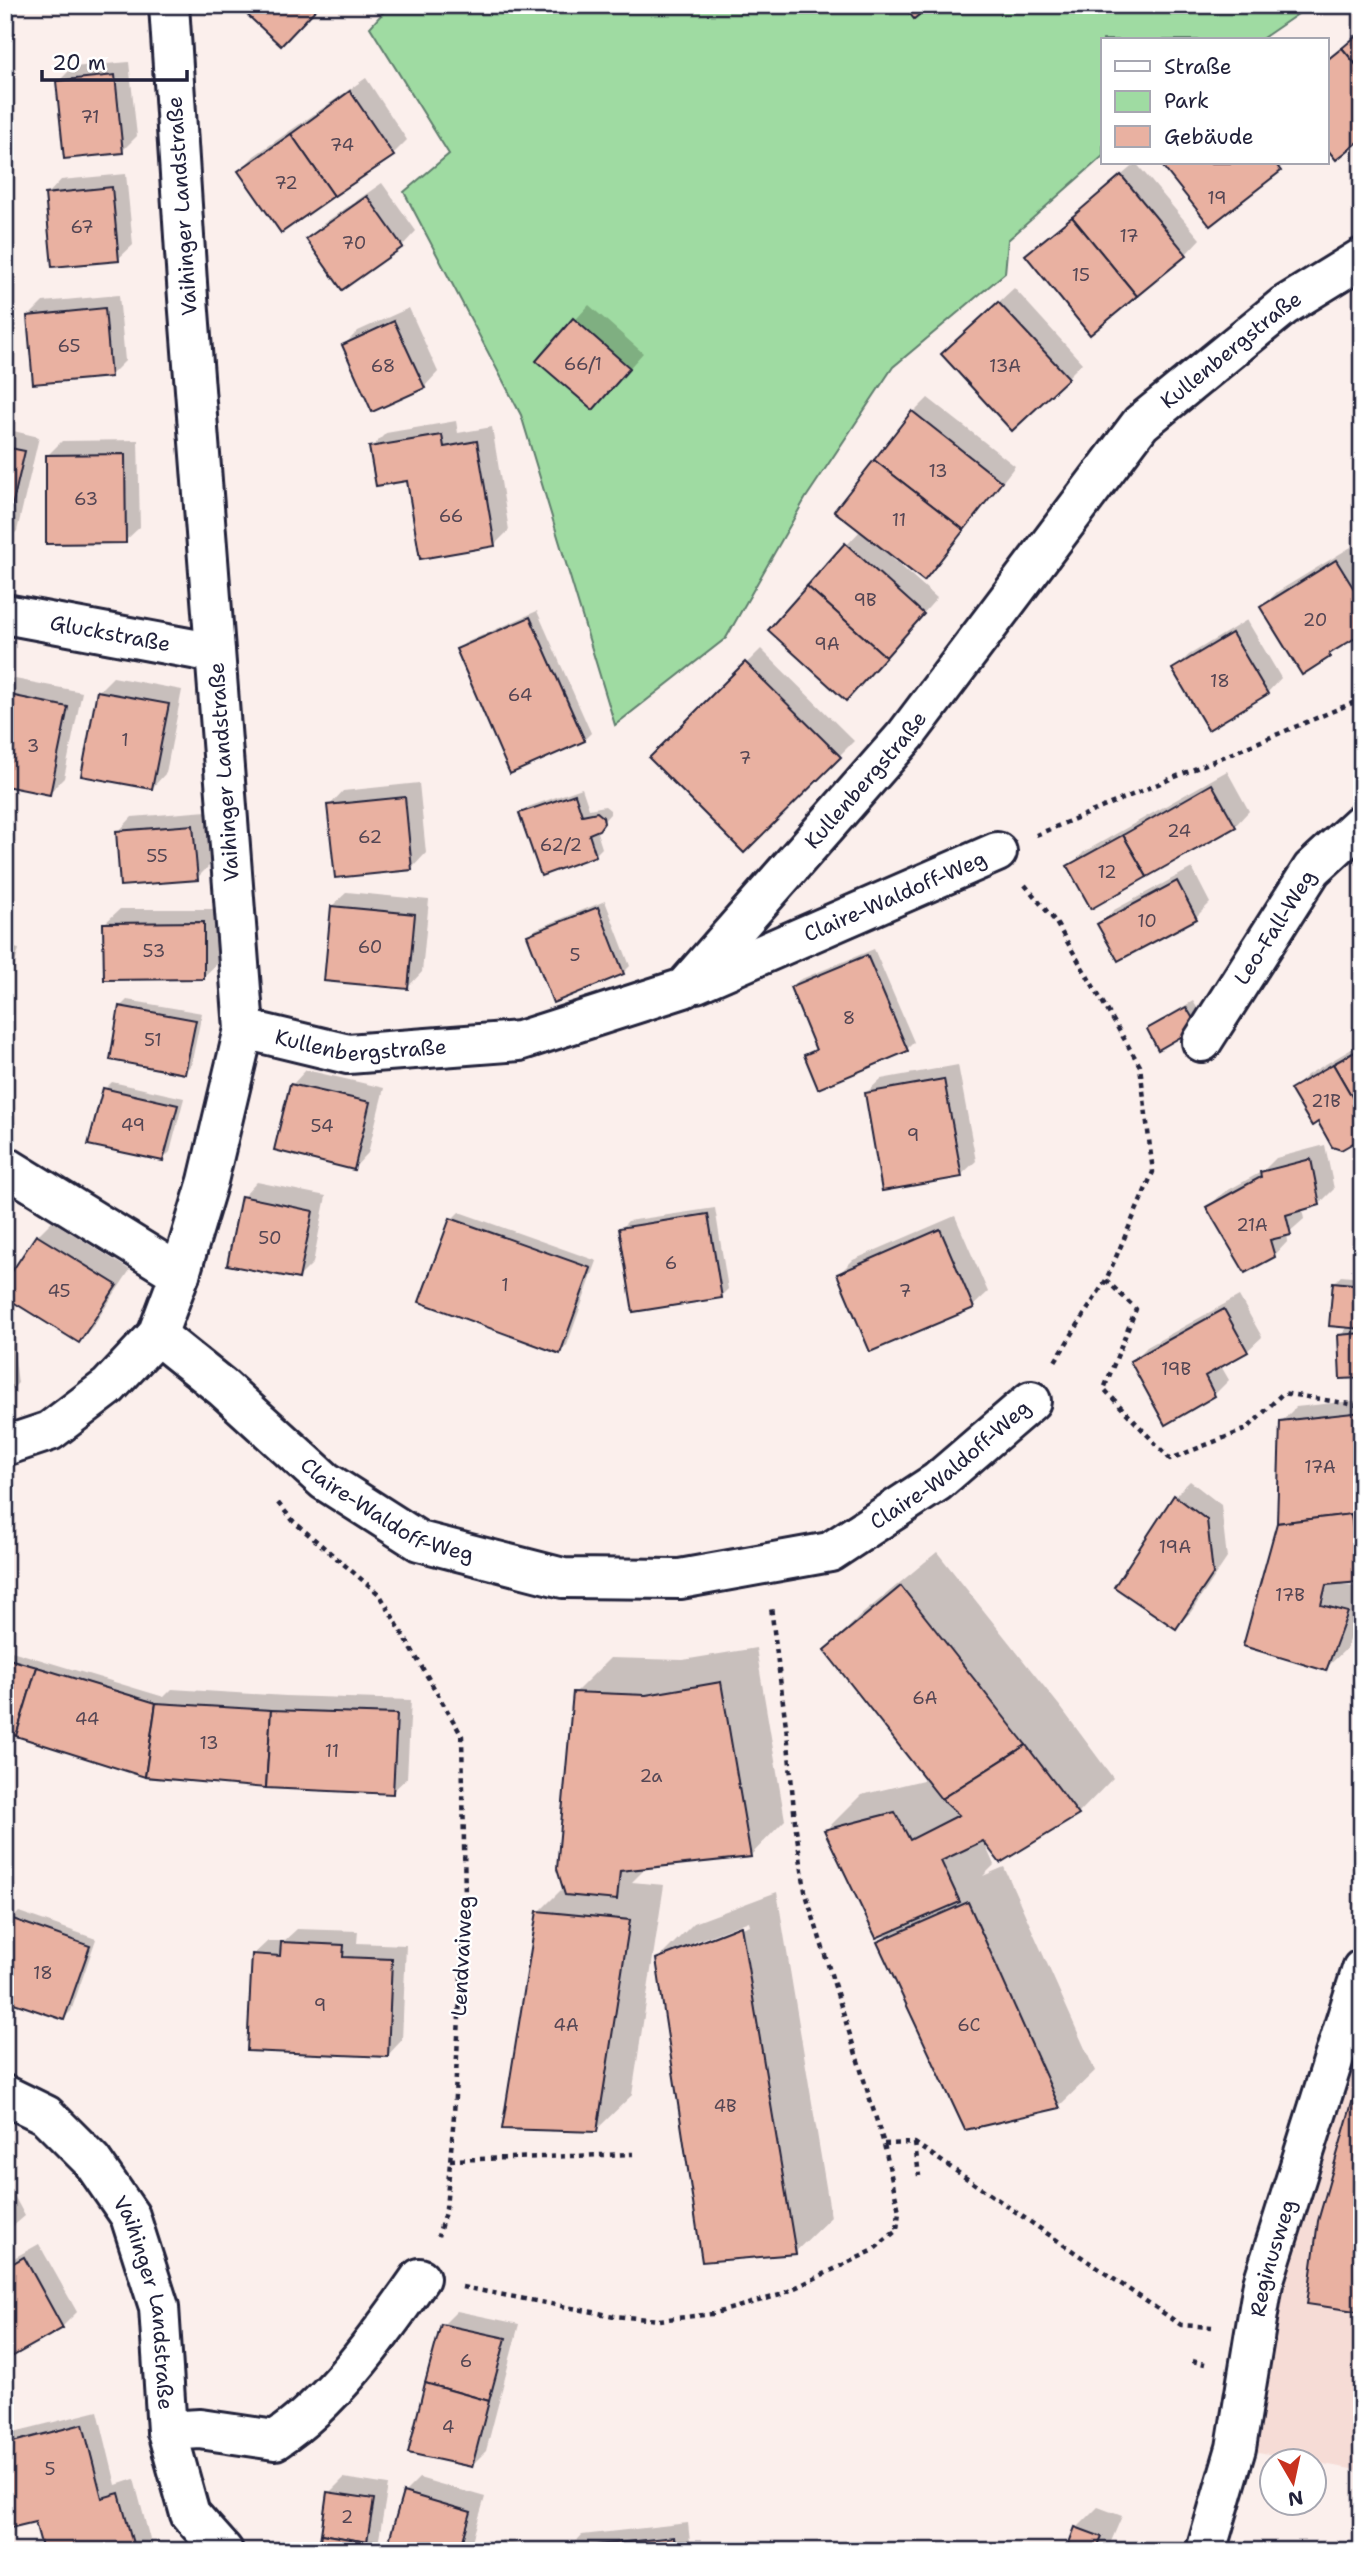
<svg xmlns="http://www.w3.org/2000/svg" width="1367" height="2556" font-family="'Shantell Sans',sans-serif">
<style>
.built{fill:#f6dcd6}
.green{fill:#9fdba2;stroke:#607e6e;stroke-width:2}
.shadow{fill:#0003;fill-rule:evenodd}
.building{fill:#e9b1a1;stroke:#22223b;stroke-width:2}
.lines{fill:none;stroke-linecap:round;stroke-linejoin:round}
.minor-casing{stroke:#22223b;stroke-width:44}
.path{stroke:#22223b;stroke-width:4.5;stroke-dasharray:5 5;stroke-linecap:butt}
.minor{stroke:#fff;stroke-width:38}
.labels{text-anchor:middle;stroke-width:5;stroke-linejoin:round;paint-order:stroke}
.number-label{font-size:18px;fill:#544654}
.street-label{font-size:21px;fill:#22223b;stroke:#fff}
</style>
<rect width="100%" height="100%" fill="#fbefec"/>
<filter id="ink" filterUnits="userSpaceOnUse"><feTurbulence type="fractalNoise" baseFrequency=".0143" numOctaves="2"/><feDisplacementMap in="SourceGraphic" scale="14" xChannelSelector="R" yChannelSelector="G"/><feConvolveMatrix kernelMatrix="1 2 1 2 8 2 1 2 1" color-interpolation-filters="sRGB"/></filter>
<g filter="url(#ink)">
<polygon class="built" points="1362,1969 1362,2471 1236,2448"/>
<polygon class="green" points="390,5 1311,5 1260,40 1103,40 1103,156 1008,240 1005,273 893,367 805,499 726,638 615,725 521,415 404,192 449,154 370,27"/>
<g class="shadow">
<polygon points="1362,31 1362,136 1336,158 1327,147 1327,59"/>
<polygon points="129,62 137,136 122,151 58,82 73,67"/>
<polygon points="366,78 407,140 393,154 240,171 254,156"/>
<polygon points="5,86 11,142 5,148"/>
<polygon points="1136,163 1200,239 1186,254 1027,255"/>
<polygon points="1162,163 1286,163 1210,224"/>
<polygon points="126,174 133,245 118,259 47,195 61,180"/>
<polygon points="382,183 416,231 402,246 308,239 323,224"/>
<polygon points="1014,288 1082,363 1068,377 958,340"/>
<polygon points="119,295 125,361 111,375 29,316 43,302"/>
<polygon points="589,305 643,353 607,393 538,361"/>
<polygon points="409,308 438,372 424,387 344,345 358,331"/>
<polygon points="928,398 1015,466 938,564 923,579 895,557 893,559 937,598 905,634 847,545 861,530 837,511 914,412"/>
<polygon points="456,421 458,433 492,427 509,530 494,545 408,479 371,448 386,433"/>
<polygon points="5,429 39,437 17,531 5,543"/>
<polygon points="138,440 140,527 125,541 47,456 62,441"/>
<polygon points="1351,547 1362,564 1362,632 1339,645 1329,656 1262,607 1277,592"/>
<polygon points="537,611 591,733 584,740 458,650 465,643"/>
<polygon points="1247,620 1281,678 1267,693 1174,669 1189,655"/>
<polygon points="761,649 854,741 744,851 651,758"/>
<polygon points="113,677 182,690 166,773 152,788 99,691"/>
<polygon points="10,678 82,692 64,778 49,793 5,784 5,683"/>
<polygon points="1227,771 1249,811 1235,826 1069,867 1084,852"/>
<polygon points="419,783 426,853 412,868 329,806 343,791"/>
<polygon points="582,788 589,809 605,806 610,810 610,814 596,829 602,848 595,855 521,814 528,807"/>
<polygon points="207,811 211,864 197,878 118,832 132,817"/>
<polygon points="1192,868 1210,903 1196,917 1099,924 1114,910"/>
<polygon points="347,892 429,900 422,972 408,987 332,906"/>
<polygon points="605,901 630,966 623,973 529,936 536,929"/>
<polygon points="120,909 218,909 218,963 203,977 105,923"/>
<polygon points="5,946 19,949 5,1000"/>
<polygon points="874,949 914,1042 907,1049 806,1055 817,1047 792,987 799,980"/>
<polygon points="127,1000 202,1013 191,1065 184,1072 120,1007"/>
<polygon points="1193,1001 1204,1019 1149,1030 1156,1023"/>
<polygon points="1362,1043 1362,1136 1319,1120 1292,1089 1307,1075"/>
<polygon points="958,1065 976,1161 961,1175 866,1093 881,1079"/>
<polygon points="306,1070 384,1088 368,1153 354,1168 292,1085"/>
<polygon points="112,1082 184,1098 170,1152 163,1159 105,1089"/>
<polygon points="1325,1145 1334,1189 1319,1204 1302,1209 1304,1219 1287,1234 1288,1241 1274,1256 1208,1207 1223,1193 1263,1171 1276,1158"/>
<polygon points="257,1182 326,1196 313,1263 298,1278 243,1197"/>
<polygon points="715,1208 728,1289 721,1296 621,1228 628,1221"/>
<polygon points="459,1212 597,1261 567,1345 560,1352 421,1301 452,1219"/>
<polygon points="955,1216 988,1292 973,1306 839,1274 853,1260"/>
<polygon points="52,1221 130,1270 93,1326 79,1341 5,1285 37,1236"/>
<polygon points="1341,1276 1362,1278 1362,1376 1340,1336 1349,1326 1334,1283"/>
<polygon points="1239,1296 1262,1337 1247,1351 1221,1366 1229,1380 1214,1395 1166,1422 1132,1362 1147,1347"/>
<polygon points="10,1320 18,1383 5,1396 5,1321"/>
<polygon points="1362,1400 1362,1578 1359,1580 1336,1583 1362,1589 1362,1607 1347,1648 1325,1669 1278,1523 1281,1422 1296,1407"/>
<polygon points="1190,1481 1221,1505 1227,1558 1191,1612 1176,1627 1117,1587 1175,1496"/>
<polygon points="937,1552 1062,1709 1113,1778 1078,1814 984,1842 994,1865 983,1876 1004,1867 1095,2071 1059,2106 879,1942 892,1929 826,1830 861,1795 927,1779 826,1650 861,1615"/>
<polygon points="756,1648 785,1820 750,1856 648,1866 632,1882 664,1885 632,2095 596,2130 539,1912 564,1887 575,1693 610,1658 683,1660"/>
<polygon points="5,1649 164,1697 172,1689 286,1696 411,1700 407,1778 392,1792 5,1731"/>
<path d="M777,1892L831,2217L795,2252L658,1959L694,1923ZM749,1921L750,1925L694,1946V1942Z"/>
<polygon points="19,1912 96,1939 71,2011 64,2018 12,1919"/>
<polygon points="297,1929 358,1931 357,1943 406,1945 402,2040 388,2055 253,1955 268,1941 284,1941"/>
<polygon points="5,2179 25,2216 5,2233"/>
<polygon points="39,2244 77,2312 62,2327 7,2357 5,2263"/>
<polygon points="457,2311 519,2324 486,2451 472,2465 443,2325"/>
<polygon points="98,2411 116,2485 134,2479 153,2551 45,2551 37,2519 5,2502 6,2434"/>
<polygon points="344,2478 388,2485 377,2551 320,2551 329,2493"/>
<polygon points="419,2478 485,2497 469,2551 388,2551 404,2493"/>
<polygon points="1098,2507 1122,2516 1107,2551 1068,2551 1077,2528"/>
<polygon points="688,2523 691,2551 567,2551 582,2535"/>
<polygon points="502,2540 550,2551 491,2551"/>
</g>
<g class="building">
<polygon points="246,5 320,5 281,46 242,10"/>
<polygon points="903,5 931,5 914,19"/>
<polygon points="1362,31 1362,72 1342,48"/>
<polygon points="1342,48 1362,72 1362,139 1336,160 1327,149 1327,60"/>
<polygon points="115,75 123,153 64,159 56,81"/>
<polygon points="350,91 394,156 334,196 291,134"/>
<polygon points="291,134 334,196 281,233 238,171"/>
<polygon points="1160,163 1275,163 1281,171 1210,226"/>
<polygon points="1121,175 1187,255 1137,296 1072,217"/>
<polygon points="112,187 119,261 52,267 45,194"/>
<polygon points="367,196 403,247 342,290 306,239"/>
<polygon points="1072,217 1137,296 1090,335 1025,255"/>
<polygon points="998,302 1069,378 1012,431 941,354"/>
<polygon points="105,308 111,377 33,384 27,316"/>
<polygon points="573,318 630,368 593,410 536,361"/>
<polygon points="394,321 425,388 372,412 342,345"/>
<polygon points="912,411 1002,482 964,530 874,460"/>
<polygon points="442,435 444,447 477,441 495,546 420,559 407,481 376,486 369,447"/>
<polygon points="5,447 25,451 5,537"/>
<polygon points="125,454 126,543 46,544 46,455"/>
<polygon points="874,460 964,530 924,581 834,511"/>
<polygon points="845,543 924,614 886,657 807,586"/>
<polygon points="1336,560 1362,602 1362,634 1329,654 1330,657 1302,675 1260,607"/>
<polygon points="807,586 886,657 846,701 768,630"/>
<polygon points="530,617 585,741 510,774 456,649"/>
<polygon points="1232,633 1268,694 1208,730 1172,669"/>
<polygon points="745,662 841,757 744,853 649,758"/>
<polygon points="97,691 169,704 152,789 81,776"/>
<polygon points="5,694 68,707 50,795 5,786"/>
<polygon points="1212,784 1236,827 1147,877 1123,835"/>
<polygon points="575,794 582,815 597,812 603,817 604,823 599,830 589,834 596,856 541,876 519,813"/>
<polygon points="405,797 412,870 335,878 327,805"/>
<polygon points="193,825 198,880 120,886 116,831"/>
<polygon points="1123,835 1147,877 1091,909 1067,866"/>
<polygon points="1177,881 1197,919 1118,961 1097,924"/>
<polygon points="331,906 415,914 408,989 324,981"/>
<polygon points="598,907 624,974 553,1003 527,935"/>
<polygon points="204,922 204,979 104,980 103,923"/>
<polygon points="867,955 908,1051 818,1089 804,1055 816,1050 790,987"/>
<polygon points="119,1006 196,1020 185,1074 110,1060"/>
<polygon points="1186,1007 1198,1027 1158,1050 1147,1029"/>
<polygon points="1362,1048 1362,1114 1333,1064"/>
<polygon points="1333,1064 1362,1114 1362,1138 1341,1150 1332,1147 1318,1122 1312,1126 1290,1089"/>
<polygon points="944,1079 962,1177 882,1191 865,1093"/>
<polygon points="290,1084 370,1102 354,1170 274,1150"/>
<polygon points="103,1088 178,1105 163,1161 88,1145"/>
<polygon points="1311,1159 1320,1205 1286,1215 1291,1235 1270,1240 1275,1257 1245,1273 1206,1207 1261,1177 1260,1172"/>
<polygon points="241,1196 313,1211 299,1279 227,1265"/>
<polygon points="708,1214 722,1298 633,1312 619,1228"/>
<polygon points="450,1218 591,1268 560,1354 419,1302"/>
<polygon points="940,1229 974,1308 870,1352 837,1274"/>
<polygon points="36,1235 117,1285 79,1343 5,1297 5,1282"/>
<polygon points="1333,1282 1362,1285 1362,1329 1329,1326"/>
<polygon points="1224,1309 1248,1352 1205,1376 1215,1396 1165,1425 1130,1361"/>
<polygon points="1362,1333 1362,1378 1340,1379 1338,1335"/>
<polygon points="1362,1412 1362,1513 1277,1523 1280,1421"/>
<polygon points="1174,1495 1207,1520 1213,1574 1176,1629 1114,1587"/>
<polygon points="1351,1514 1360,1582 1326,1585 1321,1605 1348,1612 1326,1671 1243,1646 1277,1523"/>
<polygon points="901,1586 1026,1745 941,1799 824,1650"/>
<polygon points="5,1658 37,1667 16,1736 5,1732"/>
<polygon points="37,1667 156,1703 145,1777 16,1736"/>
<polygon points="721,1682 751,1857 620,1871 617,1900 565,1895 557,1869 573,1692 646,1695"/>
<polygon points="156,1703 271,1710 266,1788 145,1777"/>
<polygon points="271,1710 397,1714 393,1794 266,1788"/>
<polygon points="1026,1745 1079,1815 1000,1863 983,1841 941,1861 960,1902 876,1938 824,1830 895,1812 910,1840 959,1815 941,1799"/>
<polygon points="968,1902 1060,2108 965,2130 877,1942"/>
<polygon points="537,1911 630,1920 597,2132 502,2129"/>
<polygon points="10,1918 90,1946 64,2020 5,2000 5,1933"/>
<polygon points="741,1926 796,2254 702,2262 656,1959"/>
<polygon points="281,1942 344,1945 343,1957 392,1959 388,2057 247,2051 252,1954 280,1956"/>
<polygon points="1362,2068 1362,2312 1307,2304 1318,2221"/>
<polygon points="24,2257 63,2328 6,2360 5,2268"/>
<polygon points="441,2324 506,2338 489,2401 425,2383"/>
<polygon points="425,2383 489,2401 472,2467 408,2453"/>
<polygon points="83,2424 102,2498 119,2493 135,2551 43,2551 35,2522 10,2528 5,2509 5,2444"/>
<polygon points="327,2492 374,2499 367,2542 321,2534"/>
<polygon points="403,2492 471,2512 460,2551 386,2551"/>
<polygon points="1075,2527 1102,2537 1096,2551 1066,2551"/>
<polygon points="321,2534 367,2542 366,2551 318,2551"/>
<polygon points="674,2537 676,2551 566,2551 565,2548"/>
</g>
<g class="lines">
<g class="minor-casing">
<g id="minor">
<path id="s1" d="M5,614L215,653"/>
<path id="s2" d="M696,983L997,852"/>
<path id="s3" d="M244,1029L348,1054L519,1041L684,988L906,735L1141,423L1284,306L1362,258"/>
<path id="s4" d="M1202,1042L1312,869L1362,823"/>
<polyline points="5,1166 180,1274"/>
<path id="s5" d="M157,1335L223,1388L325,1481L419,1541L563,1578L680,1579L830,1552L937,1482L1031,1401"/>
<polyline points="5,1446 50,1431 108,1387 157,1335 180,1274 208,1181 244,1029 188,298 169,5"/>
<path id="s6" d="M5,2095L46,2115L92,2161L130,2216L159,2307L167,2431L190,2514L223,2551"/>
<path d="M167,2431L200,2429L275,2440C332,2403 381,2334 420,2278"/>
<path id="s7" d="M1206,2551L1236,2448L1263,2283L1362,1969"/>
</g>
</g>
<g class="path">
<polyline points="1036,835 1362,699"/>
<polyline points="1025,885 1055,921 1140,1066 1153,1172 1106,1280 1054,1363"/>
<polyline points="1106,1280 1136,1309 1104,1389 1170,1459 1247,1429 1283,1393 1362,1406"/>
<polyline points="278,1503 294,1522 380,1595 462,1736 465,1898 454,2115 446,2209 438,2236"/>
<polyline points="915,2143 919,2176"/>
<polyline points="884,2144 915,2143 1181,2325 1212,2327"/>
<polyline points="450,2160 633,2154"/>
<polyline points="462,2287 614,2316 659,2320 712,2314 780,2295 872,2251 897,2230 899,2211 884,2144 805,1891 795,1822 788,1742 771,1607"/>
<polyline points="1192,2361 1205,2364"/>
</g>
<use href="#minor" class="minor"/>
</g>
</g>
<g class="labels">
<g class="number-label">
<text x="90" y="123">71</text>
<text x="342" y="151">74</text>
<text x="286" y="189">72</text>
<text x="1217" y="204">19</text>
<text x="82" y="233">67</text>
<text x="1129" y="242">17</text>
<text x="354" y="249">70</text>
<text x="1081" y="281">15</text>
<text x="69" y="352">65</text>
<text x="583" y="370">66/1</text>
<text x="383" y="372">68</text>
<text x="1005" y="372">13A</text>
<text x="938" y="477">13</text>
<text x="86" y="505">63</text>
<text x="451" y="522">66</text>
<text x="899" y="526">11</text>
<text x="865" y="606">9B</text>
<text x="1315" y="626">20</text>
<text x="827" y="650">9A</text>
<text x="1220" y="687">18</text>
<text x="520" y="701">64</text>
<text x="125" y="746">1</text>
<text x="33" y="752">3</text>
<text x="745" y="764">7</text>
<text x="1179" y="837">24</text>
<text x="370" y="843">62</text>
<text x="561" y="851">62/2</text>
<text x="157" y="862">55</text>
<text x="1107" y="878">12</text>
<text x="1147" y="927">10</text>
<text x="370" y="953">60</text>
<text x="154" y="957">53</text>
<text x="575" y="961">5</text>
<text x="849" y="1024">8</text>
<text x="153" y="1046">51</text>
<text x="1326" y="1107">21B</text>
<text x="133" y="1131">49</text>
<text x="322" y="1132">54</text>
<text x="913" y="1141">9</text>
<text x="1252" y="1231">21A</text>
<text x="270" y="1244">50</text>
<text x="671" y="1269">6</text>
<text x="505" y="1291">1</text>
<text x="59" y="1297">45</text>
<text x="905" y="1297">7</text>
<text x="1176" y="1375">19B</text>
<text x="1320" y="1473">17A</text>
<text x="1175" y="1553">19A</text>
<text x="1290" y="1601">17B</text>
<text x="925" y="1704">6A</text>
<text x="87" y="1725">44</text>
<text x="209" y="1749">13</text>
<text x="332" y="1757">11</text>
<text x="651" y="1782">2a</text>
<text x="43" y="1979">18</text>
<text x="320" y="2011">9</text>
<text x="566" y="2031">4A</text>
<text x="969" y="2031">6C</text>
<text x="725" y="2112">4B</text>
<text x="466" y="2367">6</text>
<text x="448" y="2433">4</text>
<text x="50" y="2475">5</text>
<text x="347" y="2523">2</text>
</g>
<g class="street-label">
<text transform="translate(182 206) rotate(-94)" y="7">Vaihinger Landstraße</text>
<text dy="7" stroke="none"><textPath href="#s3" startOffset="1295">Kullenbergstraße</textPath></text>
<text dy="7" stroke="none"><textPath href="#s1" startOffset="107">Gluckstraße</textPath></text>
<text transform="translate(224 772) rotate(-94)" y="7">Vaihinger Landstraße</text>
<text dy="7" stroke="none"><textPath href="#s3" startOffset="728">Kullenbergstraße</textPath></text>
<text dy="7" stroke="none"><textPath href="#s2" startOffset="217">Claire-Waldoff-Weg</textPath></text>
<text dy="7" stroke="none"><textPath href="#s4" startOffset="136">Leo-Fall-Weg</textPath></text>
<text dy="7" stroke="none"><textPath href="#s3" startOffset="119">Kullenbergstraße</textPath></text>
<text dy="7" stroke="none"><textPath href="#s5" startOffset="901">Claire-Waldoff-Weg</textPath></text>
<text dy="7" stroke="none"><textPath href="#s5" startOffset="292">Claire-Waldoff-Weg</textPath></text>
<text transform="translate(462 1956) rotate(-87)" y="7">Lendvaiweg</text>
<text dy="7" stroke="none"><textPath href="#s7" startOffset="301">Reginusweg</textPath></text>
<text dy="7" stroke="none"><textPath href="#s6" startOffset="266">Vaihinger Landstraße</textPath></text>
</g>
</g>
<rect width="1367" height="2556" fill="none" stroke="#fff" stroke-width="28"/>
<rect x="14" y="14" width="1339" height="2528" fill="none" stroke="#22223b" stroke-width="2.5" filter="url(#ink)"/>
<rect x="1101" y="38" width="228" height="126" fill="#ffffff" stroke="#a7a7b1" stroke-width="2"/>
<rect x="1115" y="61" width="35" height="10" fill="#ffffff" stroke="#a7a7b1" stroke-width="2"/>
<text x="1164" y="74" font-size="21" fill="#22223b">Straße</text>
<rect x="1115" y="91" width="35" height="21" fill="#9fdba2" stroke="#a7a7b1" stroke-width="2"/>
<text x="1164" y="108" font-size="21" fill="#22223b">Park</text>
<rect x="1115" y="126" width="35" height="21" fill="#e9b1a1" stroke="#a7a7b1" stroke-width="2"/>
<text x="1164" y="144" font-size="21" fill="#22223b">Gebäude</text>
<g transform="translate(1293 2482) rotate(171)"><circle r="33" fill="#ffffff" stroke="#a7a7b1" stroke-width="2"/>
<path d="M0-5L12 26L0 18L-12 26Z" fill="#c8321e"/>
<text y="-10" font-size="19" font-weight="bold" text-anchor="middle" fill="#22223b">N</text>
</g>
<path d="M42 70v10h145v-10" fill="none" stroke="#22223b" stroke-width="3.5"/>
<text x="52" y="70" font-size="21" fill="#22223b" stroke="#ffffff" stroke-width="5" paint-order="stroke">20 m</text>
</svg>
